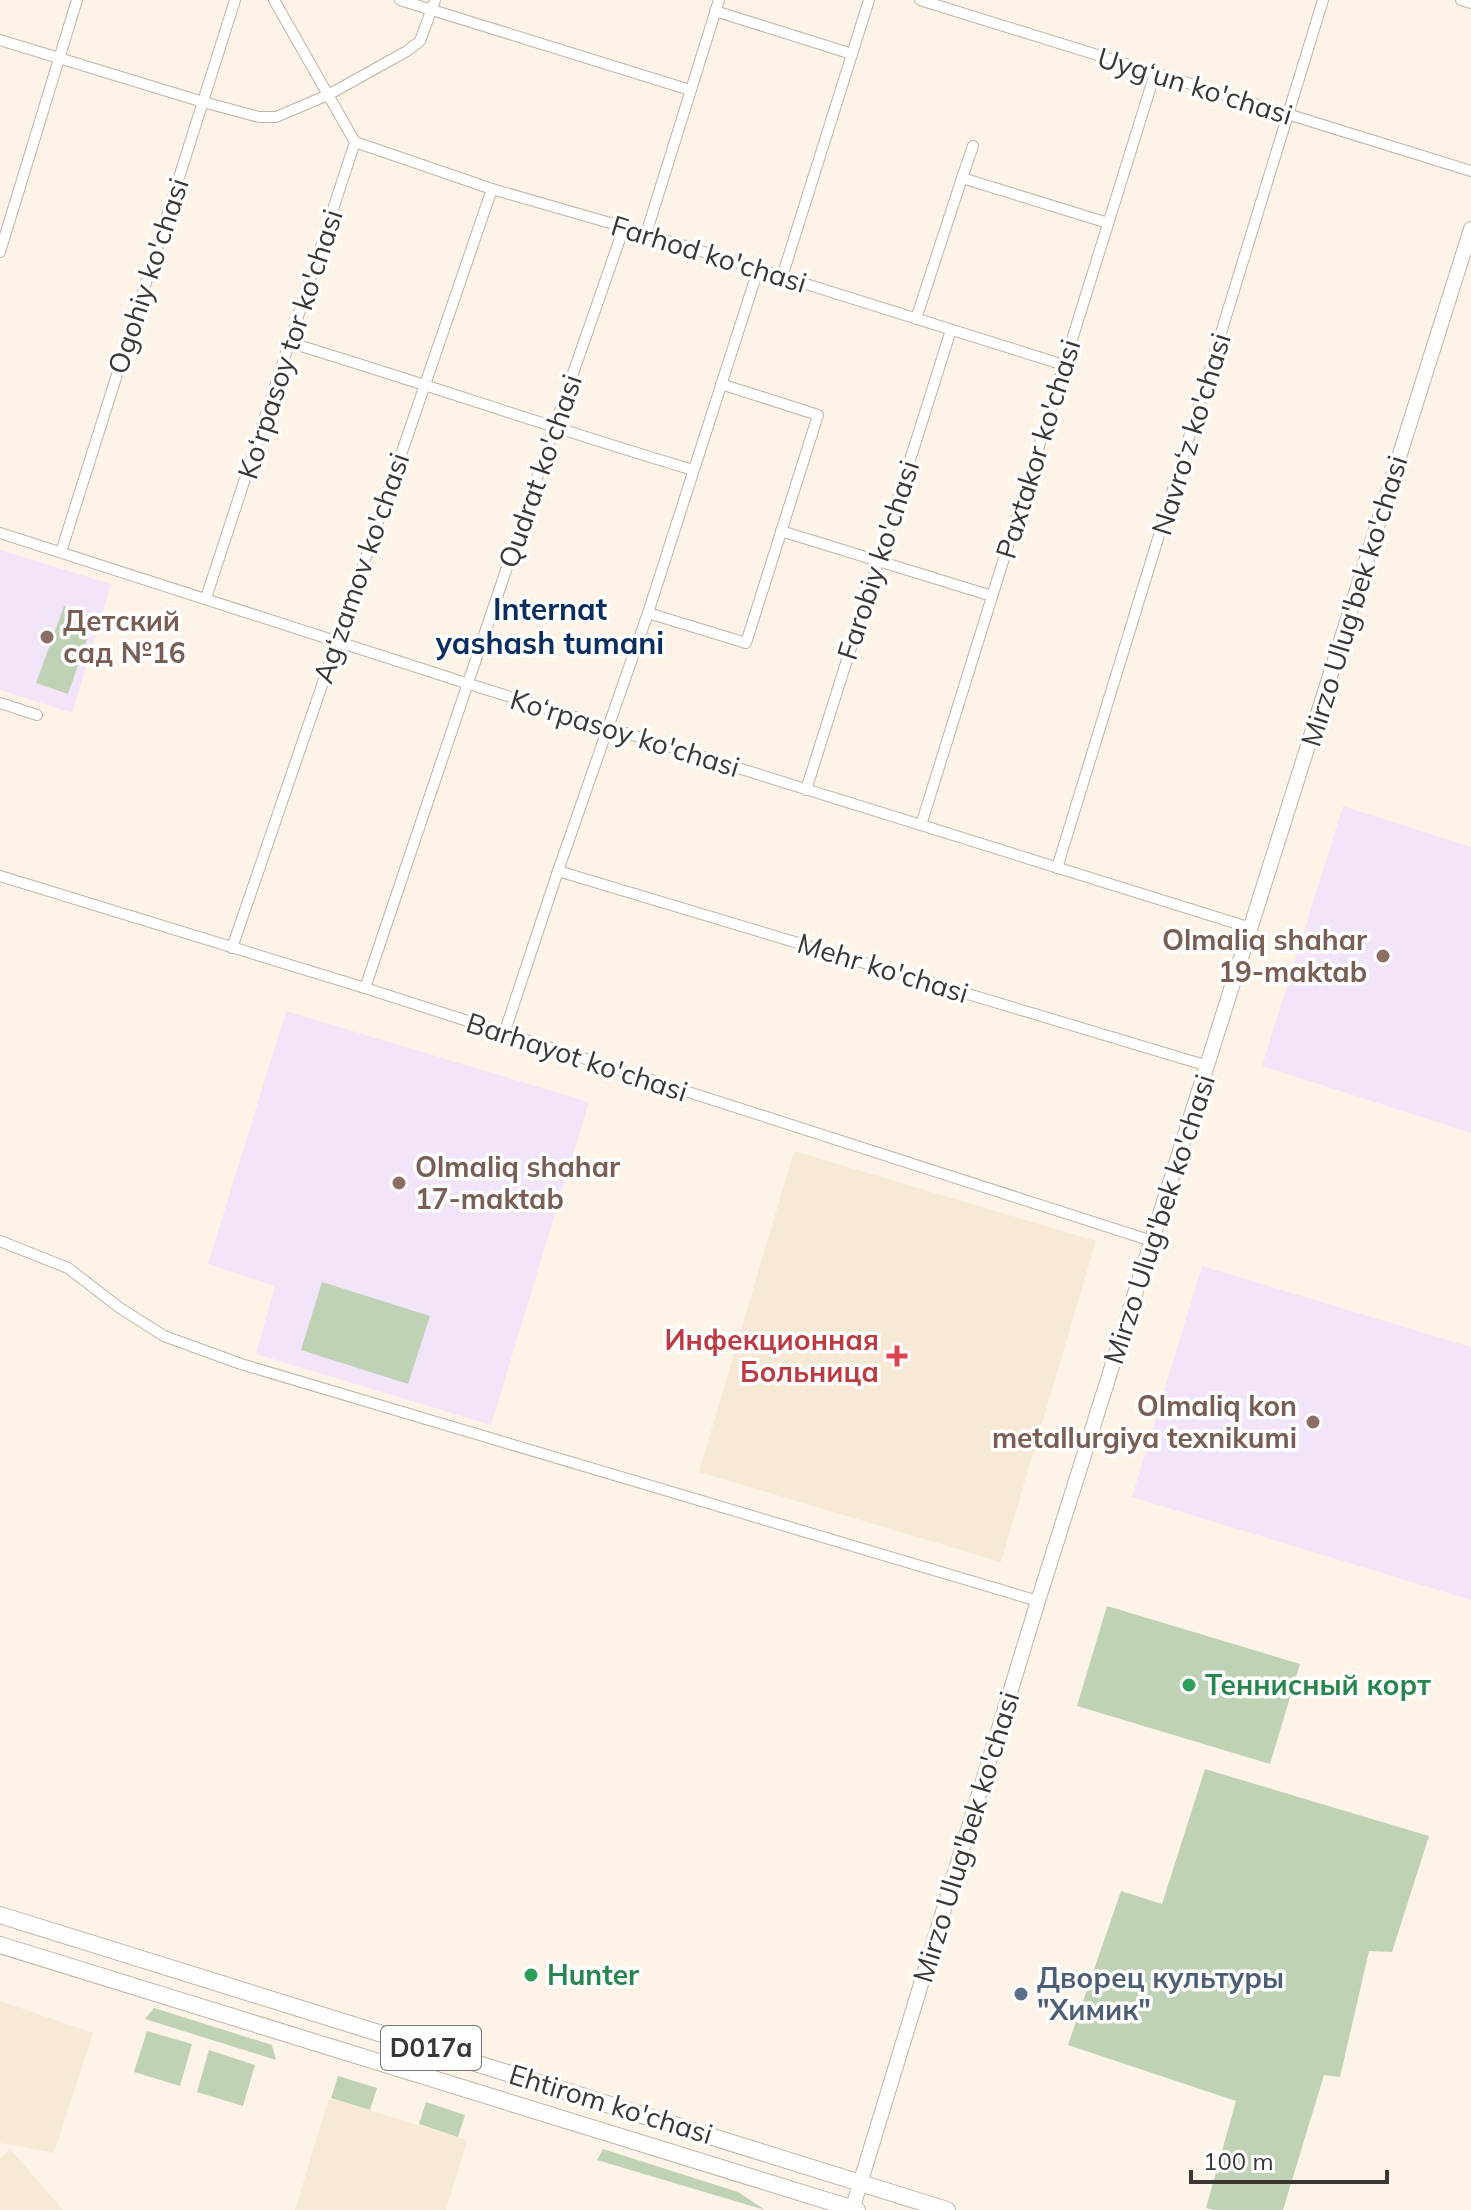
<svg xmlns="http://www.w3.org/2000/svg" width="1471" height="2210" font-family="Mulish,sans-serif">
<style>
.built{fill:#f8e8d6}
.education{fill:#f3e5f9}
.medical{fill:#f8e9d6}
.green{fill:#bfd2b5}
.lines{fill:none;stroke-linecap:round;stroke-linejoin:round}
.street-casing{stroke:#beb4a8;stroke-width:12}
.secondary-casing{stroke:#beb4a8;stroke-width:16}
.primary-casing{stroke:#beb4a8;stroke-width:18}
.street{stroke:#fff;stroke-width:10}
.secondary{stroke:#fff;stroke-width:14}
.primary{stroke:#fff;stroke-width:16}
.education-dot{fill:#8d6e63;stroke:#fff;stroke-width:3}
.health-dot{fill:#e0444e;stroke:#fff;stroke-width:3}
.leisure-dot{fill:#2e9e5b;stroke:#fff;stroke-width:3}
.service-dot{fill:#5c6f8a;stroke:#fff;stroke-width:3}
.labels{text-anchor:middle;stroke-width:7;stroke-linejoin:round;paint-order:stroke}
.shield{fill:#fff;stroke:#767370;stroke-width:2}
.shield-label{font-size:26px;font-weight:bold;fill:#3b3732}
.street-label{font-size:28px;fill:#3b3732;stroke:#fff}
.education-label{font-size:28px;font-weight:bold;fill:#785e54;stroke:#fff;text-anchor:start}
.health-label{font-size:28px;font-weight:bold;fill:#be3a42;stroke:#fff;text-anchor:end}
.leisure-label{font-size:28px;font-weight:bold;fill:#27864d;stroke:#fff;text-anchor:start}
.service-label{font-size:28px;font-weight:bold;fill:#4e5e75;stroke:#fff;text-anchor:start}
.neighbourhood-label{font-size:30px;font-weight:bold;fill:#0b2e61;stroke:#fff}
</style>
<rect width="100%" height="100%" fill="#fef3e7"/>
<g class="built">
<polygon points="0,2001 93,2033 54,2153 0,2143"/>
<polygon points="329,2098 467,2140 446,2210 295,2210"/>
<polygon points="10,2149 63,2210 0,2210 0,2158"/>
</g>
<g class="education">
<polygon points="0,550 111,584 72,713 0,690"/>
<polygon points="1343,806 1471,847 1471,1133 1262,1066"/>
<polygon points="286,1011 589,1102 491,1425 256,1354 275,1286 208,1264"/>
<polygon points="1202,1266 1471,1347 1471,1600 1132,1497"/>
</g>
<polygon class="medical" points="794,1151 1096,1241 1001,1562 699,1472"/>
<g class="green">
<polygon points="64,606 95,617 68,694 36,683"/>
<polygon points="322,1282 430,1316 408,1384 301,1350"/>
<polygon points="1107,1606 1300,1664 1270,1764 1077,1706"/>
<polygon points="1205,1769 1429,1836 1392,1952 1369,1951 1340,2077 1324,2075 1283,2210 1214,2210 1206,2208 1236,2101 1068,2045 1121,1891 1162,1904"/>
<polygon points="154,2008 272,2045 276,2060 145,2019"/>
<polygon points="147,2031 192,2044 180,2086 134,2072"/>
<polygon points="209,2050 255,2065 243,2106 197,2092"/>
<polygon points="338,2076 377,2088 370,2110 331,2098"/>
<polygon points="426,2102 465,2115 458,2137 419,2124"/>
<polygon points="603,2149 738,2192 765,2210 597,2160"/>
</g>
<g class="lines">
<g class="street-casing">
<g id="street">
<polyline points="400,0 690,90"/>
<polyline points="920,0 1471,171"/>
<polyline points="1461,0 1471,3"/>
<polyline points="715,11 852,54"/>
<polyline points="0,40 203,102 259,117 276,117 328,95 407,51 420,41 435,0"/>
<polyline points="355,142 492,189 624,227 1064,365"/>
<polyline points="962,178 973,146"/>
<polyline points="646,234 719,0"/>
<polyline points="0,252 77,0"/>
<polyline points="782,277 869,0"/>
<polyline points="916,319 962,178 1108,223"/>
<path d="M291,343C426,384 558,430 693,470"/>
<polyline points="781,531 992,596"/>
<polyline points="0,533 469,684 1251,928"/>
<polyline points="61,552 235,0"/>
<polyline points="206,598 355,142 274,0"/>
<polyline points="648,613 746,643 818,415 721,384"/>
<polyline points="0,703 37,715"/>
<polyline points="806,790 951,330"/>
<polyline points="921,825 1155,73"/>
<polyline points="1057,868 1323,0"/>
<polyline points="558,871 1208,1066"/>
<polyline points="0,876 365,988 1152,1241"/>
<polyline points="232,948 492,189"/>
<polyline points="365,988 554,428 624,227"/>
<polyline points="504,1034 558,871 648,613 758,270"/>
<polyline points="0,1241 68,1268 120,1308 164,1336 241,1364 1038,1601"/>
</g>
</g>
<g class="secondary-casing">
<polyline id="secondary" points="852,2210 1038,1601 1471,229"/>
</g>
<g class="primary-casing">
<g id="primary">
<polyline points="0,1915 947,2210"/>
<polyline points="0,1945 857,2210"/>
</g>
</g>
<use href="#street" class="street"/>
<use href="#secondary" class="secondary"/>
<use href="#primary" class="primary"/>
</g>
<g class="education-dot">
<circle cx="47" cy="637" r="8"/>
<circle cx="1383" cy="956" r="8"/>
<circle cx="399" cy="1183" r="8"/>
<circle cx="1313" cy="1422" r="8"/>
</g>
<path class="health-dot" d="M893 1344h8v8h8v8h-8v8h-8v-8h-8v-8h8z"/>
<g class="leisure-dot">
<circle cx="1189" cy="1685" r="8"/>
<circle cx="531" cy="1975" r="8"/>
</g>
<circle class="service-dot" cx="1021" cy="1994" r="8"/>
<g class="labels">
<rect class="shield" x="381" y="2026" width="100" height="44" rx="6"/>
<g class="shield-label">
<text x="431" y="2057">D017a</text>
</g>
<g class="street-label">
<text transform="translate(1195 86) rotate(17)" y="10">Uyg‘un ko'chasi</text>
<text transform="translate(709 254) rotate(17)" y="10">Farhod ko'chasi</text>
<text transform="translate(148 276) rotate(-72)" y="10">Ogohiy ko'chasi</text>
<text transform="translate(290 344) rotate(-72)" y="10">Ko‘rpasoy tor ko'chasi</text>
<text transform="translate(1191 434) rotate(-73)" y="10">Navro‘z ko'chasi</text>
<text transform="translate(1038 449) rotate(-73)" y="10">Paxtakor ko'chasi</text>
<text transform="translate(540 471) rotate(-71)" y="10">Qudrat ko'chasi</text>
<text transform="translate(878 560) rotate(-72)" y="10">Farobiy ko'chasi</text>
<text transform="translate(361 568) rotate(-71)" y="10">Ag‘zamov ko'chasi</text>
<text transform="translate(1354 601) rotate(-73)" y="10">Mirzo Ulug'bek ko'chasi</text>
<text transform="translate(625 733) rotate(17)" y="10">Ko‘rpasoy ko'chasi</text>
<text transform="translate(883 968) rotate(17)" y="10">Mehr ko'chasi</text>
<text transform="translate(577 1057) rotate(18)" y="10">Barhayot ko'chasi</text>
<text transform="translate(1159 1219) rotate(-72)" y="10">Mirzo Ulug'bek ko'chasi</text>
<text transform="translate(966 1837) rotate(-73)" y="10">Mirzo Ulug'bek ko'chasi</text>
<text transform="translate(611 2104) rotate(17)" y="10">Ehtirom ko'chasi</text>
</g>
<g class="education-label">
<text x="63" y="631">Детский<tspan x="63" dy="32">сад №16</tspan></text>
<text x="1367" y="950" text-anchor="end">Olmaliq shahar<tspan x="1367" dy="32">19-maktab</tspan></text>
<text x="415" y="1177">Olmaliq shahar<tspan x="415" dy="32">17-maktab</tspan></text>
<text x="1297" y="1416" text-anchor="end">Olmaliq kon<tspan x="1297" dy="32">metallurgiya texnikumi</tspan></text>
</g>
<g class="health-label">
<text x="879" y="1350">Инфекционная<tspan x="879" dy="32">Больница</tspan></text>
</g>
<g class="leisure-label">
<text x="1205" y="1695">Теннисный корт</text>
<text x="547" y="1985">Hunter</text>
</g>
<g class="service-label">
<text x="1037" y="1988">Дворец культуры<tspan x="1037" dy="32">"Химик"</tspan></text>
</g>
<g class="neighbourhood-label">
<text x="550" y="620">Internat<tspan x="550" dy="34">yashash tumani</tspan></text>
</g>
</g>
<path d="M1191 2170v12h196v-12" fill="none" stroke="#3b3732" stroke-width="4"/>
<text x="1203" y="2170" font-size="24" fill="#3b3732" stroke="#ffffff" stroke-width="6" paint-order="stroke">100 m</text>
</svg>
